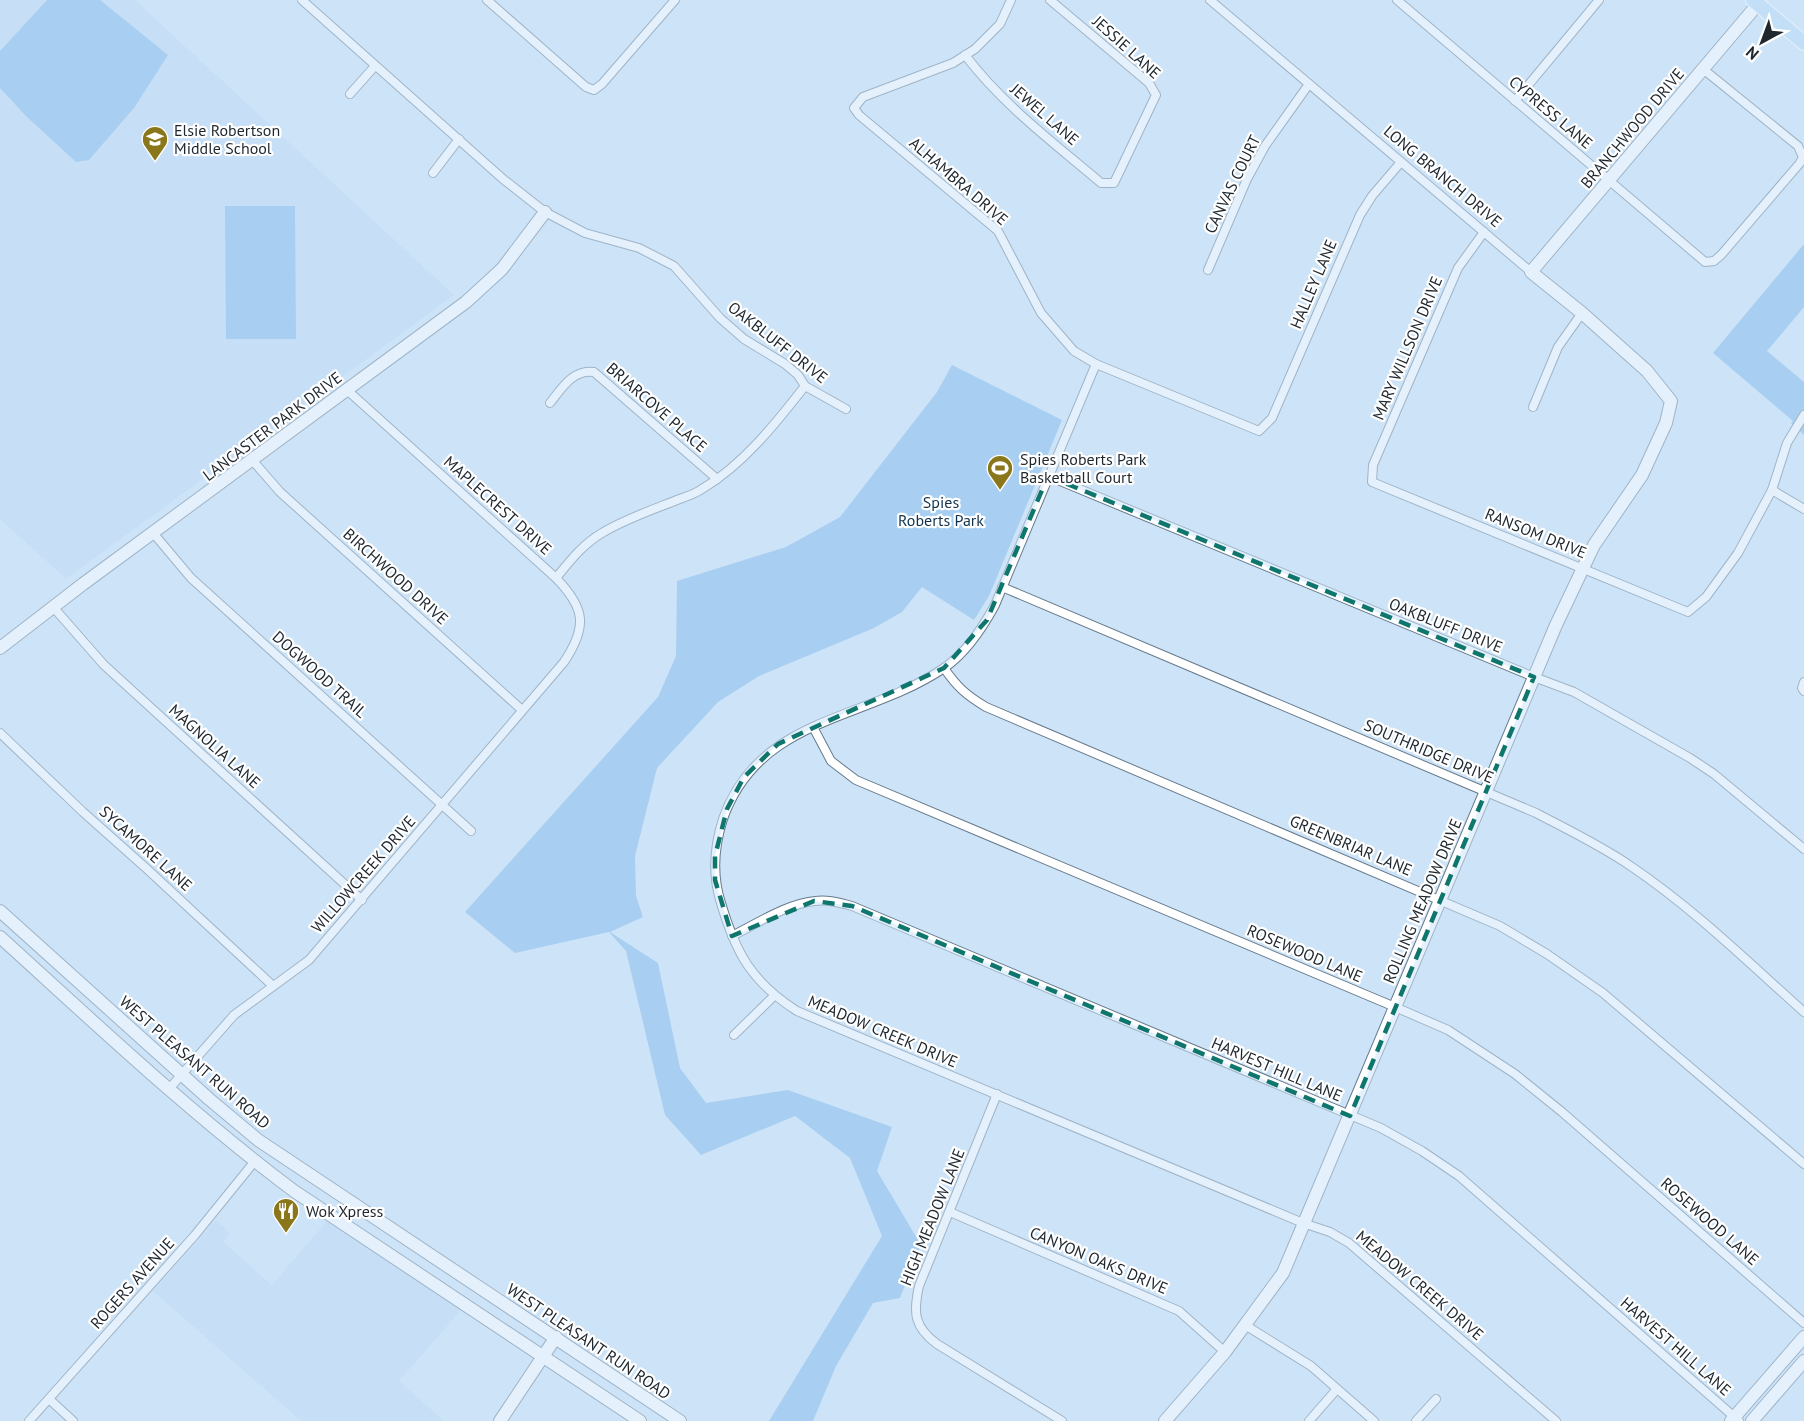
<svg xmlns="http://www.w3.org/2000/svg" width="1804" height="1421" font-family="'PT Sans',sans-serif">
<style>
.built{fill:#bdd9f3}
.green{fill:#7ab5e8}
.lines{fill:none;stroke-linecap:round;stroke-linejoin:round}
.street-casing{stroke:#667a8c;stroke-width:10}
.secondary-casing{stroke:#667a8c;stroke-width:14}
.primary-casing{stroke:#fff;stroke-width:16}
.street{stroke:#fff;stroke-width:8}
.secondary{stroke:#fff;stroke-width:12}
.primary{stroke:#b5d9f8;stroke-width:14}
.marked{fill:none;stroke:#0f766e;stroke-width:4.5;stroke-dasharray:12 8;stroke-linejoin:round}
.labels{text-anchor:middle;stroke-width:4.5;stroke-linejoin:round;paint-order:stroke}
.street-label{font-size:16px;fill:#1e262e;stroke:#fff}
.poi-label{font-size:16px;fill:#1e262e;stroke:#fff;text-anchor:start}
.park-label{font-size:16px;fill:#11324e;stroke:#fff}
</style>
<rect width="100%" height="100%" fill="#cde3f7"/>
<g class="built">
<polygon points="0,0 135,0 454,295 66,579 0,519"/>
<polygon points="216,1220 230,1233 223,1242 272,1285 328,1220 462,1309 399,1381 444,1421 301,1421 153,1291"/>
</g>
<g class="green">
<polygon points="47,0 100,0 168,55 134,108 89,160 76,162 26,116 0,88 0,51"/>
<polygon points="225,206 295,206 296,339 226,339"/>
<polygon points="1804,244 1804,307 1767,351 1804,382 1804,435 1791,423 1793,421 1713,353"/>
<polygon points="952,365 1062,420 989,596 974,620 922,587 902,612 874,628 759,676 718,702 657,768 635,856 636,896 643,917 610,932 658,963 680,1068 706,1103 788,1090 892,1127 877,1171 921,1245 900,1298 873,1303 836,1366 813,1421 769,1421 882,1236 850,1158 795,1116 701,1155 665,1115 626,951 609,932 515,953 465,912 658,697 676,656 677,581 786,547 840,517 937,392"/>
</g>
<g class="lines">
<g class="street-casing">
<g id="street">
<polyline points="302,0 503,179 545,212 585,233 639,248 674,266 720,318 744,339 785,364 798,375 805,386 846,409"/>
<polyline points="487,0 586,87 594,90 602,84 675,0"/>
<polyline points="1011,0 1000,24 975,49 953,63 863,97 854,108 859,115 998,231 1041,313 1074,351 1096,364 1259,431 1272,418 1360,215 1372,196 1401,162"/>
<polyline points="1210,0 1531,272"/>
<polyline points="1397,0 1705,262 1714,261 1721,255 1800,163 1803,157 1798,146 1703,69"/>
<path d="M965,55C1003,105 1054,143 1101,183H1114L1156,95L1149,83L1050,0"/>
<polyline points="350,94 375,66"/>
<polyline points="1515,101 1599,0"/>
<polyline points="433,173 459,139"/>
<polyline points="1484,232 1458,268 1373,465 1372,482 1688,612 1706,597 1738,553 1772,490 1787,443 1804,415"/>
<polyline points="1208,270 1247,179 1265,146 1309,84"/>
<path d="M1096,364L995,605C982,629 966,653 944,668C866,721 759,716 723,819C714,847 712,875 721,903C736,954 752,982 797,1011L1303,1223L1330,1232L1349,1243L1556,1421"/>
<path d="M550,403C562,388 573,369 594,372L717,479"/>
<polyline points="1533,407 1558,347 1582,313"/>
<polyline points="253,461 280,492 522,710"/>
<polyline points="1048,476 1534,677 1574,692 1690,758 1714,774 1804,849"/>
<polyline points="1772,490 1804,509"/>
<polyline points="154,534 191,578 471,831"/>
<path d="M556,578C570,561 583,544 602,533C625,519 652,510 677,500C685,497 695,494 702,489C743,465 776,423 805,386"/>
<path d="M1002,587L1536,813C1568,830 1602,846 1632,867C1694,909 1748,962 1804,1012"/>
<polyline points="54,608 104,665 362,900"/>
<path d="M944,668C957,687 966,695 986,707L1500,926L1547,954L1603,993L1804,1164"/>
<polyline points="1804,682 1802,688 1804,691"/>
<polyline points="813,727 831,761 856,780 1395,1007 1448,1030 1515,1074 1562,1112 1804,1323"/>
<polyline points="0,733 83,812 147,869 272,985"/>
<path d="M732,936C758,923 786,904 815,901C828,899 840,903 852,906L1381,1128L1422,1151L1459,1176L1739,1421"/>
<polyline points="734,1035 774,996"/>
<path d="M169,1089L234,1015L309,960L564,662C588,626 585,608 556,578L347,390"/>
<path d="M997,1094L919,1286C913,1313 914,1327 937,1344L1062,1421"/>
<polyline points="950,1212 1179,1311 1225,1352"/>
<polyline points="1245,1325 1311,1366 1374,1421"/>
<polyline points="49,1399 73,1421"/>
<polyline points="29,1421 195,1235 255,1161"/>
<polyline points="1309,1421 1337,1389"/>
<polyline points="1416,1421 1436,1399"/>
</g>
</g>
<g class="secondary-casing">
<g id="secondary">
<polyline points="0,648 83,584 466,302 502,269 545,212"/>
<polyline points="0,911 209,1099 258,1140 680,1421"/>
<path d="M0,937C96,1024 190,1113 294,1191L640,1421"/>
<polyline points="500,1421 556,1337"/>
<polyline points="1165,1421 1225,1352 1283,1273 1556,625 1594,545 1642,475 1666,423 1671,401 1647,371 1582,313 1531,272 1758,4"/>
<polyline points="1731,1421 1804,1337"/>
<polyline points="1752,1421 1804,1361"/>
</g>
</g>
<g class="primary-casing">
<polyline id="primary" points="1753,0 1804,43"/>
</g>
<use href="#street" class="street"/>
<use href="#secondary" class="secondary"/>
<use href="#primary" class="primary"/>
</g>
<path d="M0 0H1804V1421H0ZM1048,476L1534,677L1350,1116L852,906L814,901L732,936L715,880V856L727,809L744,777L778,744L944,668L987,620Z" fill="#cde3f7" fill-opacity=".55" fill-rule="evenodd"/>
<path class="marked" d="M1048,476L1534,677L1350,1116L852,906L814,901L732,936L715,880V856L727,809L744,777L778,744L944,668L987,620Z"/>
<defs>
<g id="school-pin" transform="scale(1.35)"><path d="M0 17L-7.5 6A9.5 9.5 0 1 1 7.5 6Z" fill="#8a771b" stroke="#fff"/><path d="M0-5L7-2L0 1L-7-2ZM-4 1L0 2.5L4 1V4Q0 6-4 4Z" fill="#fff"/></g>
<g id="stadium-pin" transform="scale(1.35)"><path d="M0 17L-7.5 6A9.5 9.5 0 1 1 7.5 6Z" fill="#8a771b" stroke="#fff"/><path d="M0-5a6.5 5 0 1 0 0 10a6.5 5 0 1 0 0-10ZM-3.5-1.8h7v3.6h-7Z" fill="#fff"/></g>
<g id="restaurant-pin" transform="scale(1.35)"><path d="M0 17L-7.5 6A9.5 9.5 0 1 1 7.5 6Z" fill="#8a771b" stroke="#fff"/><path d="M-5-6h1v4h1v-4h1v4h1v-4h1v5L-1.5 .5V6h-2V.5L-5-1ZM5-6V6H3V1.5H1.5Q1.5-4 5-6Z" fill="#fff"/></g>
</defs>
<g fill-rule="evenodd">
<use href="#school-pin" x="155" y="139"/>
<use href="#stadium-pin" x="1000" y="468"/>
<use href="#restaurant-pin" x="286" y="1211"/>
</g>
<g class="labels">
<g class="street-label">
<text transform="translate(1127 47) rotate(42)" y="6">JESSIE LANE</text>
<text transform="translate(1551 112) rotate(40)" y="6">CYPRESS LANE</text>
<text transform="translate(1045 114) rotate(41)" y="6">JEWEL LANE</text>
<text transform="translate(1632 128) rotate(-50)" y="6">BRANCHWOOD DRIVE</text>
<text transform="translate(1443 176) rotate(40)" y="6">LONG BRANCH DRIVE</text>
<text transform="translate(959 181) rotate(41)" y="6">ALHAMBRA DRIVE</text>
<text transform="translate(1232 184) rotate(-64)" y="6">CANVAS COURT</text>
<text transform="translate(1313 284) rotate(-67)" y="6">HALLEY LANE</text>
<text transform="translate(778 342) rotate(38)" y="6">OAKBLUFF DRIVE</text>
<text transform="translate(1407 348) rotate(-67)" y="6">MARY WILLSON DRIVE</text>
<text transform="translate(657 407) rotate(41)" y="6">BRIARCOVE PLACE</text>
<text transform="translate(272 426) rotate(-37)" y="6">LANCASTER PARK DRIVE</text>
<text transform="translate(498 505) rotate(42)" y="6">MAPLECREST DRIVE</text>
<text transform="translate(1536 533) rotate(22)" y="6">RANSOM DRIVE</text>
<text transform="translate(396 576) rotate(42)" y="6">BIRCHWOOD DRIVE</text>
<text transform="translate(1446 625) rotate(22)" y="6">OAKBLUFF DRIVE</text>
<text transform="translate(320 674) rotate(42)" y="6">DOGWOOD TRAIL</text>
<text transform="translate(215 746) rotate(42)" y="6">MAGNOLIA LANE</text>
<text transform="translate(1429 751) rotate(23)" y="6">SOUTHRIDGE DRIVE</text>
<text transform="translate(1351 845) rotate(23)" y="6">GREENBRIAR LANE</text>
<text transform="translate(146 848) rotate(42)" y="6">SYCAMORE LANE</text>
<text transform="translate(363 874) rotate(-49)" y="6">WILLOWCREEK DRIVE</text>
<text transform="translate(1422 901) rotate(-67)" y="6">ROLLING MEADOW DRIVE</text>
<text transform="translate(1305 953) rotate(23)" y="6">ROSEWOOD LANE</text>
<text transform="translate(883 1031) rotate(23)" y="6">MEADOW CREEK DRIVE</text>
<text transform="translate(195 1062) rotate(41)" y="6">WEST PLEASANT RUN ROAD</text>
<text transform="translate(1277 1069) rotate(23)" y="6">HARVEST HILL LANE</text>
<text transform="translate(932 1217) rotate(-68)" y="6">HIGH MEADOW LANE</text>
<text transform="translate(1710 1221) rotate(41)" y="6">ROSEWOOD LANE</text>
<text transform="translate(1099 1260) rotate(23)" y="6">CANYON OAKS DRIVE</text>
<text transform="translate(132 1283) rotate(-48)" y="6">ROGERS AVENUE</text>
<text transform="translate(1420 1285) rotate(40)" y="6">MEADOW CREEK DRIVE</text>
<text transform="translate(589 1341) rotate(34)" y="6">WEST PLEASANT RUN ROAD</text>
<text transform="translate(1676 1346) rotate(41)" y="6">HARVEST HILL LANE</text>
</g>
<g class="poi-label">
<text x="174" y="136">Elsie Robertson<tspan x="174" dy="18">Middle School</tspan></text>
<text x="1020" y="465">Spies Roberts Park<tspan x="1020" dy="18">Basketball Court</tspan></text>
<text x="306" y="1217">Wok Xpress</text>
</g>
<g class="park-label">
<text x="941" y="508">Spies<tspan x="941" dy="18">Roberts Park</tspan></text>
</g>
</g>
<g transform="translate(1762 42) rotate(221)" stroke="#ffffff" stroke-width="4.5" paint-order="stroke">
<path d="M0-4.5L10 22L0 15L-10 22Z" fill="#1e262e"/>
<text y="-9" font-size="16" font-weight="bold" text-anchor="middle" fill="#1e262e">N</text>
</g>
</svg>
